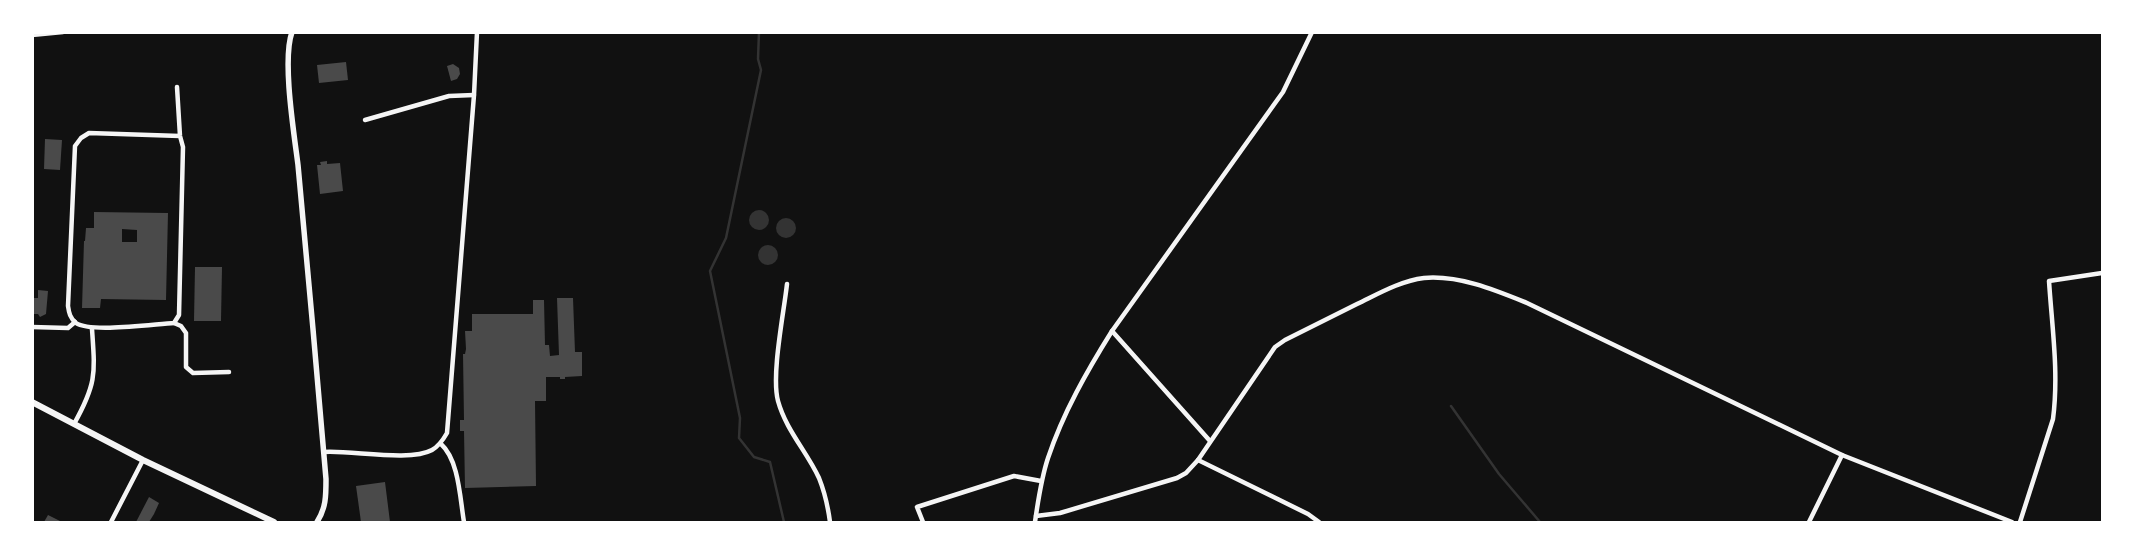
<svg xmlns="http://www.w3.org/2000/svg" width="2135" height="555" font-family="Cabin,sans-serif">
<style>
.water{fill:#333}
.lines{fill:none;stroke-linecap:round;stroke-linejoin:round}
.stream{stroke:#333;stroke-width:2.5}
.building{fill:#4a4a4a;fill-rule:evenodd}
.minor{stroke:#f5f5f5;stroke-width:4.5}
.tertiary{stroke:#f5f5f5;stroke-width:5.5}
.secondary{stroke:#f5f5f5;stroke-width:6}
</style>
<rect width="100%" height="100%" fill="#111"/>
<g class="water">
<circle cx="759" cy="220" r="10"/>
<circle cx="786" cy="228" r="10"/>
<circle cx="768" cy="255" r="10"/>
</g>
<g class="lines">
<g class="stream">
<polyline points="759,32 758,59 761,70 726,238 710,271 740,418 739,438 754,457 770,462 784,522"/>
<polyline points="1451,406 1499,474 1540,522"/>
</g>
</g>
<g class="building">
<polygon points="346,62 348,80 319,83 317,65"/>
<polygon points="453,64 459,68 460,74 457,79 451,81 447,66"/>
<polygon points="45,139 62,140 60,170 44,169"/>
<polygon points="327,161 327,164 340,163 343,191 320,194 317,165 321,165 320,162"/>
<path d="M94,212L168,213L166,300L101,299L100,308H82L84,241H85L86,228H94ZM122,229L137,230V242H122Z"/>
<polygon points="195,267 222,267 221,321 194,321"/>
<polygon points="38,290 48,291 46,314 40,317 38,314 32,314 32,298 38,298"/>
<polygon points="557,298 573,298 575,352 582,352 582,376 565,377 565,379 560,379 560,377 546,377 546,401 535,401 536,486 465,488 464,431 460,431 460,420 464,420 463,354 465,354 466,349 465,331 472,331 472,314 533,314 533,300 544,300 545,345 549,345 550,356 559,355"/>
<polygon points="385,482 390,522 361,522 356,486"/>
<polygon points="149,497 159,503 154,514 149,522 136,522"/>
<polygon points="48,515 62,522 44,522"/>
</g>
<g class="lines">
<g class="minor">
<polyline points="32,35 63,32"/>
<path d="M177,87L180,136L183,147L179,315L174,323C154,324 90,333 76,323C70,318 69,313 68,306L75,146L81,138L89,133L180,136"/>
<polyline points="365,120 449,96 474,95"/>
<path d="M787,284C784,312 771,375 778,401C786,430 807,452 819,478C825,493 828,507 830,522"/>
<polyline points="174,323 181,326 186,333 186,367 193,373 229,372"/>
<polyline points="32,327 68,328 75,322"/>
<polyline points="1112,331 1210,441"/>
<path d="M74,424C97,383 95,373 92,329"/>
<path d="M441,444C459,460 460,499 464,522"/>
<path d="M324,452C351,450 410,462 432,450C439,446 443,440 447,433L474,95L477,32"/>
<polyline points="1198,460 1308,514 1319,522"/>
<path d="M1036,516L1060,513L1177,478L1186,473L1198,460L1275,347L1285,340C1309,328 1333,316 1357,304C1378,294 1400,281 1424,278C1459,275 1495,290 1527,303L1842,455L2012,522"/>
<polyline points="111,522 143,460"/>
<polyline points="923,522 917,507 1014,476 1041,481"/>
<path d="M1035,522C1038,501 1041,479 1048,458C1063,413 1087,371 1112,331L1283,92L1312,32"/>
<polyline points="1809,522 1842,455"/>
<path d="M2020,522L2053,419C2059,373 2052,327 2049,281L2102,273"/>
</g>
<path class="tertiary" d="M292,32C282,60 294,133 298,165C308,270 317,374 326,479C326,496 326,508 317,522"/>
<polyline class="secondary" points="32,402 143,460 274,522"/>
</g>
<rect width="2135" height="555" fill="none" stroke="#ffffff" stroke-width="68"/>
</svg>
